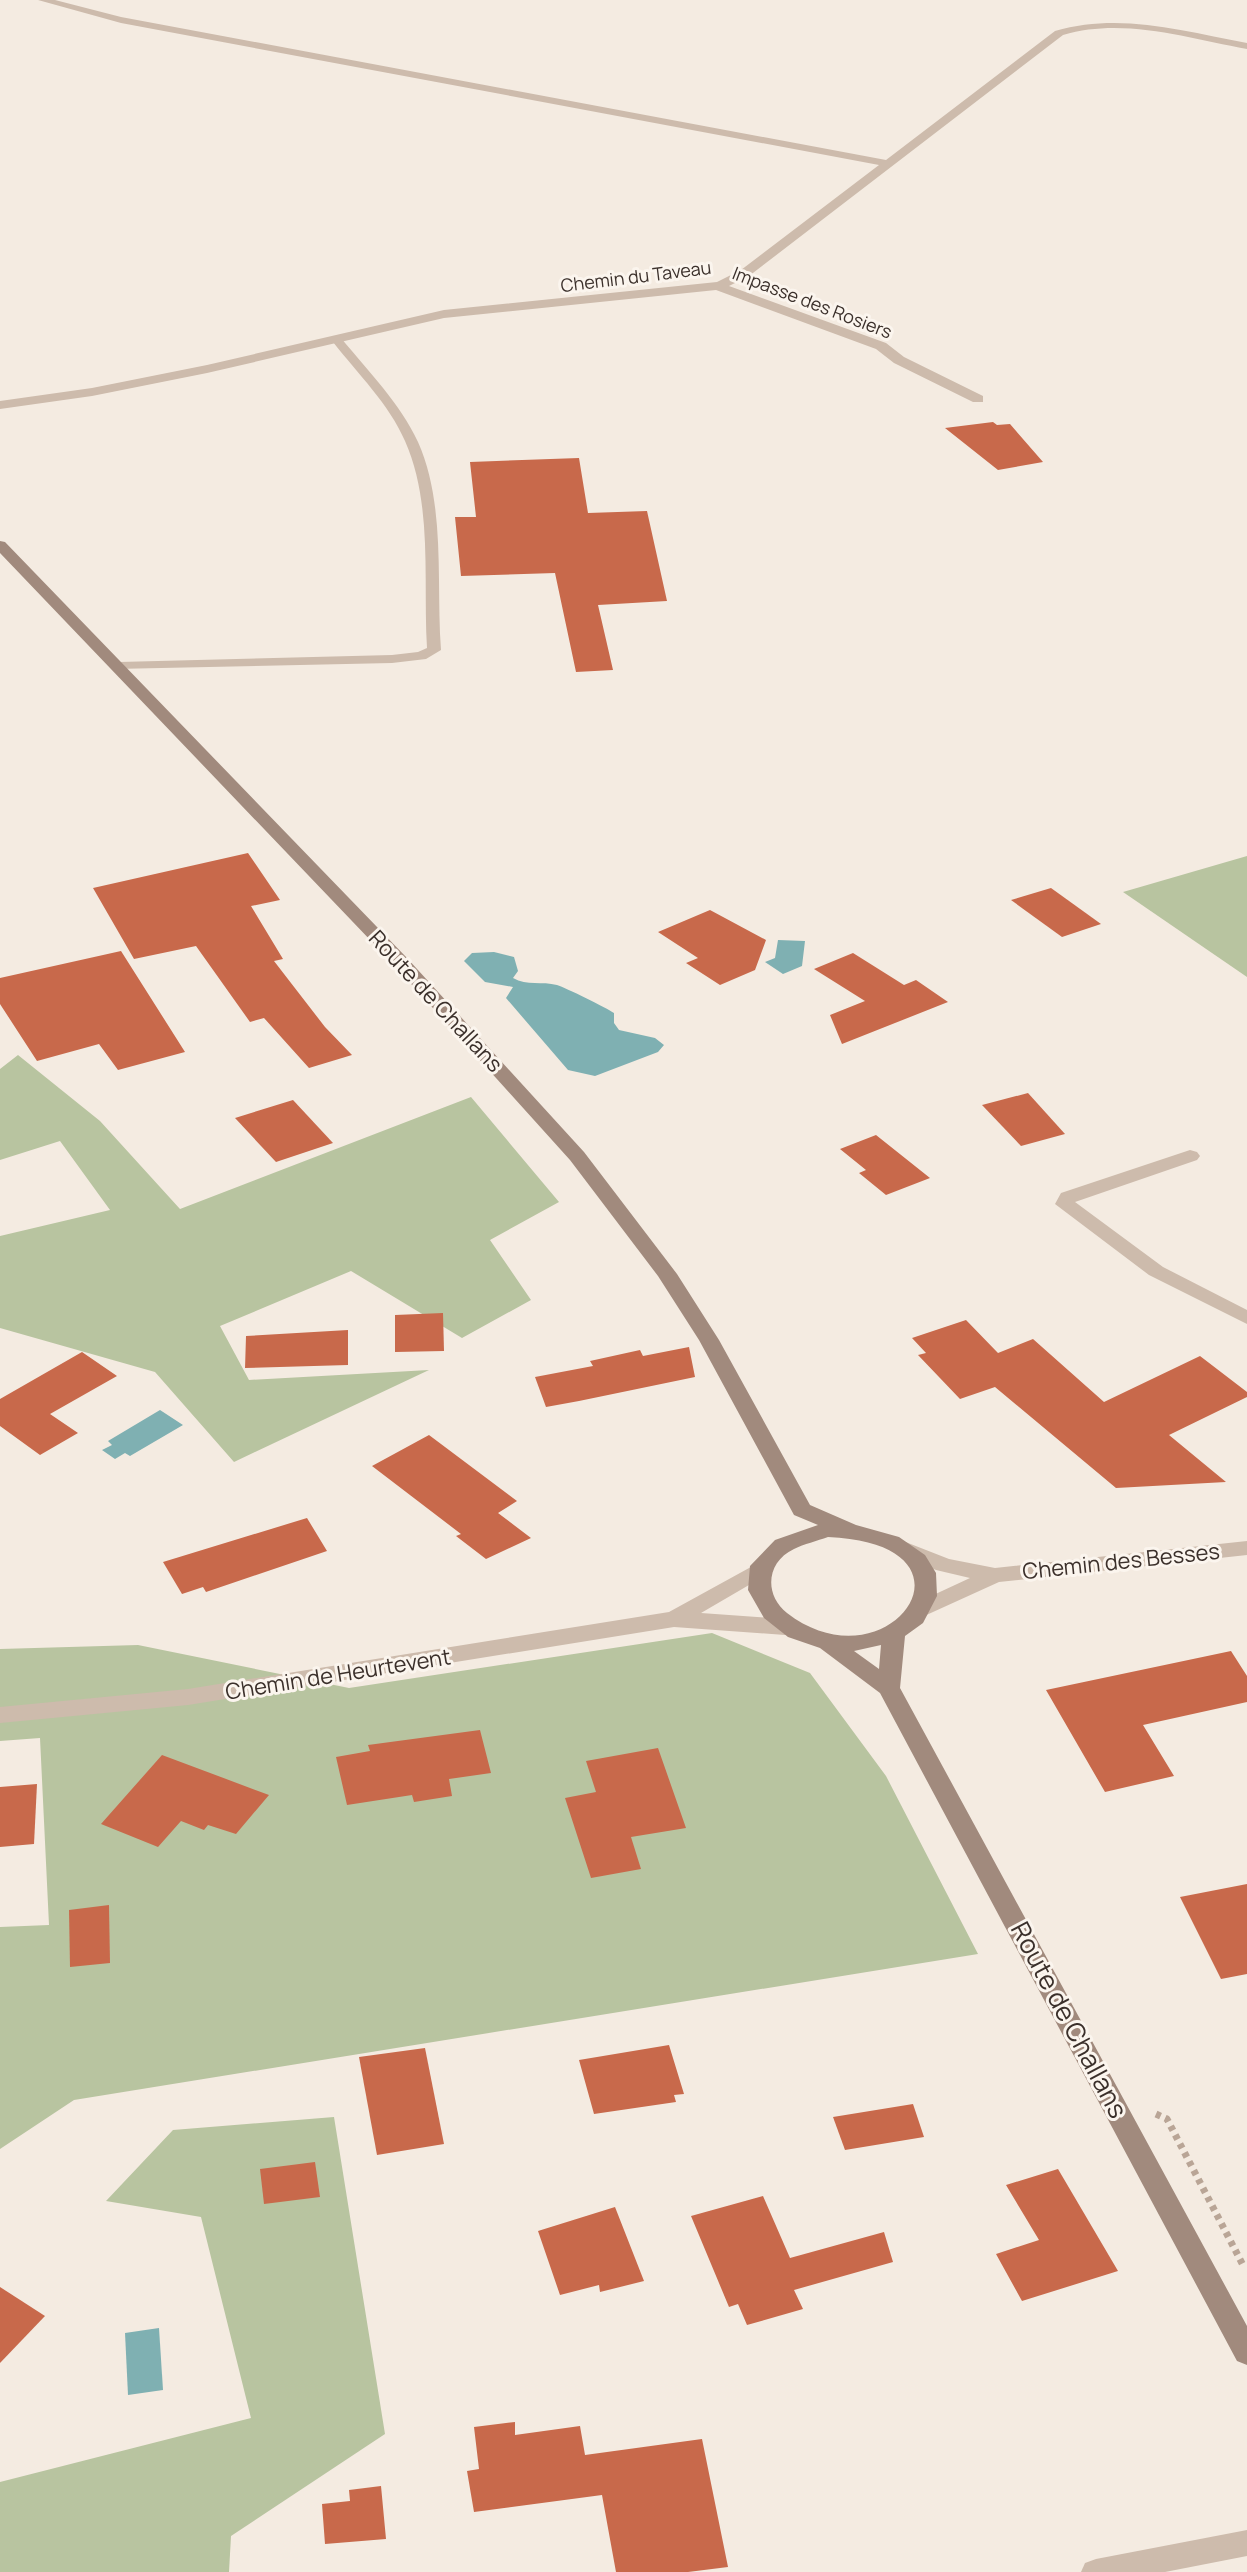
<svg xmlns="http://www.w3.org/2000/svg" width="1247" height="2572" font-family="Manrope,sans-serif">
<style>
.green{fill:#b8c4a0}
.water{fill:#7fb0b2}
.building{fill:#c8694b}
.lines{fill:none;stroke-linecap:round;stroke-linejoin:round}
.path{stroke:#b9a596;stroke-width:7;stroke-dasharray:5 5;stroke-linecap:butt}
.lane{fill:#cdbbac;fill-rule:evenodd}
.street{fill:#cdbbac;fill-rule:evenodd}
.secondary{fill:#a18a7d;fill-rule:evenodd}
.labels{text-anchor:middle;stroke-width:6;stroke-linejoin:round;paint-order:stroke}
.far-street-label{font-size:18px;fill:#3b302b;stroke:#fbf5ee}
.street-label{font-size:22px;fill:#3b302b;stroke:#fbf5ee}
.near-street-label{font-size:26px;fill:#3b302b;stroke:#fbf5ee}
</style>
<rect width="100%" height="100%" fill="#f4ebe1"/>
<g class="green">
<polygon points="1247,856 1247,977 1123,892"/>
<polygon points="18,1055 100,1121 180,1209 471,1097 559,1202 490,1240 531,1300 462,1338 351,1271 220,1326 249,1380 429,1370 234,1462 155,1372 0,1328 0,1236 110,1210 60,1141 0,1160 0,1069"/>
<polygon points="712,1633 810,1673 886,1776 978,1954 74,2100 0,2149 0,1927 49,1925 40,1738 0,1741 0,1649 138,1645 349,1688"/>
<polygon points="334,2117 385,2434 231,2536 229,2572 0,2572 0,2482 251,2418 201,2217 106,2201 173,2130"/>
</g>
<g class="water">
<polygon points="778,940 805,941 802,966 783,974 765,962 775,958"/>
<path d="M494,952L514,957L518,971L513,978C527,986 542,981 557,985C566,988 607,1008 614,1013V1023L619,1030L655,1038L664,1045L658,1052L595,1076L568,1070L506,998L513,987L485,982L464,961L472,953Z"/>
<polygon points="160,1410 183,1425 130,1456 125,1453 115,1459 102,1450 112,1445 108,1441"/>
<polygon points="159,2328 163,2390 128,2395 125,2333"/>
</g>
<g class="building">
<polygon points="993,422 997,425 1010,424 1043,462 998,470 945,428"/>
<polygon points="579,458 588,513 647,511 667,601 598,605 613,670 576,672 555,573 461,576 455,517 476,517 470,462"/>
<polygon points="248,853 280,900 251,906 283,959 274,961 325,1027 352,1055 309,1068 264,1018 250,1022 196,946 134,959 93,888"/>
<polygon points="1051,888 1101,924 1062,937 1011,900"/>
<polygon points="710,910 766,940 755,970 720,985 686,963 698,958 658,932"/>
<polygon points="121,951 185,1052 118,1070 99,1044 37,1061 0,1004 0,978"/>
<polygon points="853,953 904,985 916,980 948,1002 842,1044 830,1015 865,1001 814,969"/>
<polygon points="1028,1093 1065,1134 1021,1146 982,1105"/>
<polygon points="293,1100 333,1143 276,1162 235,1118"/>
<polygon points="876,1135 930,1178 886,1195 859,1173 866,1170 840,1149"/>
<polygon points="443,1313 444,1351 395,1352 395,1315"/>
<polygon points="966,1320 998,1353 1033,1339 1104,1402 1200,1356 1247,1392 1247,1397 1169,1435 1226,1482 1116,1488 995,1387 960,1399 918,1355 926,1353 912,1338"/>
<polygon points="348,1330 348,1365 245,1368 246,1336"/>
<polygon points="689,1347 695,1377 579,1401 546,1407 535,1377 593,1366 590,1361 640,1350 643,1356"/>
<polygon points="82,1352 117,1376 50,1414 78,1433 40,1455 0,1426 0,1399"/>
<polygon points="429,1435 517,1501 498,1513 531,1538 486,1559 456,1536 461,1534 372,1466"/>
<polygon points="307,1518 327,1551 206,1592 203,1587 182,1594 163,1562"/>
<polygon points="1231,1651 1247,1676 1247,1702 1143,1725 1174,1776 1105,1792 1046,1690"/>
<polygon points="480,1730 491,1773 449,1779 452,1796 414,1802 412,1795 347,1805 336,1757 370,1751 368,1745"/>
<polygon points="658,1748 686,1828 631,1837 641,1869 591,1878 565,1798 596,1792 586,1761"/>
<polygon points="162,1755 269,1795 236,1834 208,1825 204,1830 181,1821 158,1847 101,1824"/>
<polygon points="37,1784 34,1844 0,1847 0,1787"/>
<polygon points="1247,1884 1247,1974 1221,1979 1180,1897"/>
<polygon points="109,1905 110,1963 70,1967 69,1910"/>
<polygon points="669,2045 684,2094 674,2095 676,2102 594,2114 579,2060"/>
<polygon points="425,2048 444,2144 377,2155 359,2057"/>
<polygon points="913,2104 924,2137 845,2150 833,2117"/>
<polygon points="315,2162 320,2197 264,2204 260,2169"/>
<polygon points="1058,2169 1118,2271 1022,2301 996,2254 1039,2240 1006,2185"/>
<polygon points="763,2196 790,2258 884,2232 893,2262 794,2290 803,2309 747,2325 738,2304 729,2307 691,2216"/>
<polygon points="615,2207 644,2281 600,2292 599,2285 560,2295 538,2231"/>
<polygon points="0,2287 45,2316 0,2363"/>
<polygon points="515,2422 515,2435 580,2426 585,2455 702,2439 728,2567 688,2572 616,2572 602,2495 474,2512 467,2471 479,2469 474,2427"/>
<polygon points="381,2486 386,2539 325,2544 322,2504 350,2501 349,2490"/>
</g>
<g class="lines">
<polyline class="path" points="1156,2114 1167,2119 1244,2267"/>
<path class="lane" d="M333,338H341C368,371 400,403 418,442C446,505 436,583 441,650L426,659L392,663L114,669L112,666L119,662L392,655L418,652L427,648C423,582 433,504 405,441C389,404 358,374 333,342Z"/>
<g class="street">
<path d="M38,0H55L121,17L886,160L1055,31C1120,12 1183,31 1247,43V49C1187,38 1123,17 1063,35L749,276L729,286L886,343L904,357L983,396V402H973L894,363L876,349L716,290L444,318L207,373L92,396L0,409V401L92,388L207,365L444,310L717,282L741,270L879,165L121,23Z"/>
<polygon points="1190,1150 1197,1152 1200,1156 1197,1160 1075,1202 1163,1267 1247,1310 1247,1324 1149,1275 1055,1204 1061,1193"/>
<polygon points="903,1541 949,1559 995,1568 1247,1541 1247,1555 999,1582 922,1617 914,1614 911,1609 914,1604 970,1578 936,1570 895,1553 892,1548 895,1543"/>
<polygon points="760,1562 768,1564 771,1569 768,1574 701,1613 785,1619 793,1622 796,1627 793,1632 785,1635 674,1627 188,1705 0,1723 0,1707 188,1689 669,1612"/>
<polygon points="1247,2530 1247,2556 1165,2572 1081,2572 1085,2563 1096,2559"/>
</g>
<path class="secondary" d="M0,541L5,542L407,958L584,1152L677,1274L719,1340L810,1505L856,1525L899,1537L925,1555L936,1573L937,1596L923,1623L905,1636L900,1688L1247,2326V2365L1237,2361L880,1693L820,1648L788,1637L764,1618L748,1590L750,1566L775,1540L818,1525L794,1515L699,1340L658,1276L570,1160L395,966L0,553ZM828,1537C994,1544 888,1691 787,1613C764,1595 766,1562 794,1549C804,1544 817,1541 828,1537ZM881,1645L879,1669L854,1651Z"/>
</g>
<g class="labels">
<g class="far-street-label">
<text transform="translate(636 277) rotate(-7)" y="6">Chemin du Taveau</text>
<text transform="translate(812 303) rotate(21)" y="6">Impasse des Rosiers</text>
</g>
<g class="street-label">
<text transform="translate(436 1001) rotate(47)" y="8">Route de Challans</text>
<text transform="translate(1121 1561) rotate(-6)" y="8">Chemin des Besses</text>
<text transform="translate(338 1674) rotate(-9)" y="8">Chemin de Heurtevent</text>
</g>
<g class="near-street-label">
<text transform="translate(1069 2020) rotate(62)" y="9">Route de Challans</text>
</g>
</g>
</svg>
